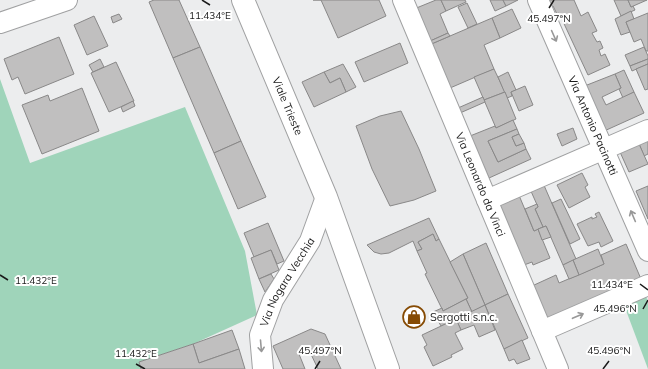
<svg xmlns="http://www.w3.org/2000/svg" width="648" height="369" font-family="Mulish,sans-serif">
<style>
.green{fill:#9fd4ba}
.building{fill:#c0bfbf;stroke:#898888}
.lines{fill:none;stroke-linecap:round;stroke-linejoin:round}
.minor-casing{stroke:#a0a1a2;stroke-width:22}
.major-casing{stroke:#a0a1a2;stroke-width:24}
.minor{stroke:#fff;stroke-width:20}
.major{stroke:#fff;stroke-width:22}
.oneway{stroke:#989898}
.ticks{fill:none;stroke:#1a1a1a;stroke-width:1.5}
.labels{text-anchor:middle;stroke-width:4;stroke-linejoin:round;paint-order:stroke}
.street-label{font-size:11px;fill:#1a1a1a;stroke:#fff}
.poi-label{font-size:11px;fill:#1a1a1a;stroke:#fff;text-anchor:start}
.ticks-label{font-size:10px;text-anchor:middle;fill:#1a1a1a;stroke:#fff;stroke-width:4;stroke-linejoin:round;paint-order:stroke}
</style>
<rect width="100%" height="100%" fill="#ecedee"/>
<g class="green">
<polygon points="0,79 30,163 185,107 245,251 257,315 193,344 139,362 141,369 0,369"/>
<polygon points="643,288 648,302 648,369 621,297"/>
</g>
<g class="building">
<polygon points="154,0 179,0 200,47 173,58 149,2"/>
<polygon points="313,0 379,0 386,16 338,38 321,0"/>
<polygon points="436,0 441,0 446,11 440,14 448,33 428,42 414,9"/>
<polygon points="441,0 465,0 466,2 446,11"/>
<polygon points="490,0 503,0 506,6 495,11"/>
<polygon points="503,0 518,0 506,6"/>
<polygon points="545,0 574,0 581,16 588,12 597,31 592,33 593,35 597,42 600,41 603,48 599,50 601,56 605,54 610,65 588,75 559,13 557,14 553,6 549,8"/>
<polygon points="614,0 628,0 631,7 633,6 635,10 621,16"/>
<polygon points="628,0 647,0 631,7"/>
<polygon points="467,3 477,24 468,28 458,7"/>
<polygon points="512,9 521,28 500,38 492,18"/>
<polygon points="631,11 634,19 626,22 630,32 621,35 615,19"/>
<polygon points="648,13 648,51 646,51 641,39 634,42 626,22"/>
<polygon points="119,14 122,19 113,23 111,17"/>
<polygon points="94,16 108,46 87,55 74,25"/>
<polygon points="492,18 500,38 484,45 494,69 450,88 429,45"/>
<polygon points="448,33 450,36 429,45 428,42"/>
<polygon points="59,37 74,74 25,94 18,77 12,80 4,59"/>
<polygon points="400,43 408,63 364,82 355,62"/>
<polygon points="200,47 241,141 214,153 173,58"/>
<polygon points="644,47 648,56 648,59 630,66 625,55"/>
<polygon points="100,59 104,67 93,72 89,65"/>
<polygon points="648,59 648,64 632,71 630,66"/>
<polygon points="116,62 134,101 109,112 91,73"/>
<polygon points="343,64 356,87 346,92 340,78 330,83 324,72"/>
<polygon points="648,64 648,89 645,90 636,69"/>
<polygon points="494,69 505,92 484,100 474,77"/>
<polygon points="624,70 634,92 623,98 619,89 621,88 615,74"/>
<polygon points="324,72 330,83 340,78 346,92 314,107 302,82"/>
<polygon points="508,72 516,90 511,92 512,96 507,98 498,77"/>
<polygon points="615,74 621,88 602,97 606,105 634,92 644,113 602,132 582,87"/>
<polygon points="525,86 533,105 519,111 511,92"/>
<polygon points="82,88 99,131 42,154 22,105 48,95 50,101"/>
<polygon points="505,92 516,119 496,128 484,100"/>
<polygon points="483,97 485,102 460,113 458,108"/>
<polygon points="133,101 135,106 123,112 121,107"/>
<polygon points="401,111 419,149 436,191 414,200 390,206 372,169 356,126 380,116"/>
<polygon points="513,120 517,129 488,141 498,162 526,149 531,159 489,178 470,136 495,126 496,128"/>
<polygon points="573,128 577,139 562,146 557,134"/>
<polygon points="517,129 519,134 512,137 516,146 524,143 526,149 498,162 488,141"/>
<polygon points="519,134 524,143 516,146 512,137"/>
<polygon points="648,136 648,154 644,156 638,141"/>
<polygon points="241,141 266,197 238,209 214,153"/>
<polygon points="639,144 648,164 629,172 620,152"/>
<polygon points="582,173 588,185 585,187 590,197 569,208 557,185"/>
<polygon points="543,183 576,259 563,265 546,226 543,227 535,209 538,207 530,189"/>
<polygon points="648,186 648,219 636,191"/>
<polygon points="518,193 534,231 538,229 550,258 533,265 532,262 524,265 497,202"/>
<polygon points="561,199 580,239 570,244 552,203"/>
<polygon points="537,204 538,207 535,209 543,227 534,231 525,209"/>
<polygon points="599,212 613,241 601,247 599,242 588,246 577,224 592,217 592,219 597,217 595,214"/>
<polygon points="429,218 439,239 436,241 433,234 418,242 422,249 417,251 413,241 389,253 381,254 374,252 367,245"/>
<polygon points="268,223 284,261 277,264 271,250 254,257 244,233"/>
<polygon points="546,226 551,237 542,240 538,229"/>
<polygon points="433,234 436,241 439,239 468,298 443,311 425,274 427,273 417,251 422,249 418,242"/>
<polygon points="486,243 508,294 485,305 463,254"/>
<polygon points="626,244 641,279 546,319 532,286 556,275 559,283 604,264 601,255"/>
<polygon points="598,249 604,264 579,275 573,260"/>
<polygon points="271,250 279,270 259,279 251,258"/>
<polygon points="463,254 485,305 472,312 466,299 468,298 450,262"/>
<polygon points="573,260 579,275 569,279 563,265"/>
<polygon points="271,274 274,279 265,292 259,279"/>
<polygon points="508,294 528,338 504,349 485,305"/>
<polygon points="466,299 472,312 441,326 433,312 442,308 443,311"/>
<polygon points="485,305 495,330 479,337 474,325 461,330 456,319"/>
<polygon points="456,319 461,330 455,333 463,349 451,355 452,357 433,366 424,347 427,345 422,335"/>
<polygon points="311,329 325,334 341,369 318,369 309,350 299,354 305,369 283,369 273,346"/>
<polygon points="232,330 239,349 199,363 193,344"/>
<polygon points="522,340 530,359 517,364 514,359 509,361 504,349"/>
<polygon points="193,344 199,363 239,349 245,369 141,369 139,362"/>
</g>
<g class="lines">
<g class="minor-casing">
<g id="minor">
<path id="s1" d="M403,0L558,369"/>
<path id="s2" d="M538,0L648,251"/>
<polyline points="0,23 67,0"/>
<polyline points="487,200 648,130"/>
<polyline points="542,331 648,285"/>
<path id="s3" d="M263,369L260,335L273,300L310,241L326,197"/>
</g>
</g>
<g class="major-casing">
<g id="major">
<path id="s4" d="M243,0L326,197L388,369"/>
</g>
</g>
<use href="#minor" class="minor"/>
<use href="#major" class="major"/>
</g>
<defs><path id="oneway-shaft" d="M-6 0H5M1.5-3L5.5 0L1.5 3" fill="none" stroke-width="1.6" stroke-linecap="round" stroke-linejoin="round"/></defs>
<g class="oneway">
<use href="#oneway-shaft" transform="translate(554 36) rotate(66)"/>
<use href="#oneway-shaft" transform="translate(633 216) rotate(-113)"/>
<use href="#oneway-shaft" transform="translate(578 316) rotate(-23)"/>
<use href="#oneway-shaft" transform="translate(261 346) rotate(85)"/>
</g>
<path class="ticks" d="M202,0L210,5M549,8L554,0M0,275L8,280M640,284L648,290M643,309L648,300M136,364L145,369M315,369L320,361M603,369L609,361"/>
<defs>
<g id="shop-ring" transform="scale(1.15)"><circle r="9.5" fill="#fff" stroke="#864b04" stroke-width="1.5"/><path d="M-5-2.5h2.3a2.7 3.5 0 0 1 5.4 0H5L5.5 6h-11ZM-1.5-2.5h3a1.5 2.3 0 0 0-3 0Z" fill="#864b04"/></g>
</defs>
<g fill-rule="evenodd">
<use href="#shop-ring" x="414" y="317"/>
</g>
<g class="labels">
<g class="street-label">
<text dy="4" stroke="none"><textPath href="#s4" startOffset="115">Viale Trieste</textPath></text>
<text dy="4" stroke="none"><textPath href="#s2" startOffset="137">Via Antonio Pacinotti</textPath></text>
<text dy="4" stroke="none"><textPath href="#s1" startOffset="200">Via Leonardo da Vinci</textPath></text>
<text dy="4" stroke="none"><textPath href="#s3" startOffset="94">Via Nogara Vecchia</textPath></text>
</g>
<g class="poi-label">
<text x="430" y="321">Sergotti s.n.c.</text>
</g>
</g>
<g class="ticks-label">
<text x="210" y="19">11.434°E</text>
<text x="549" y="22">45.497°N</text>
<text x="36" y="284">11.432°E</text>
<text x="612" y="288">11.434°E</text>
<text x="615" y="312">45.496°N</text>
<text x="320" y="354">45.497°N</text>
<text x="609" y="354">45.496°N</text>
<text x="136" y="357">11.432°E</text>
</g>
</svg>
